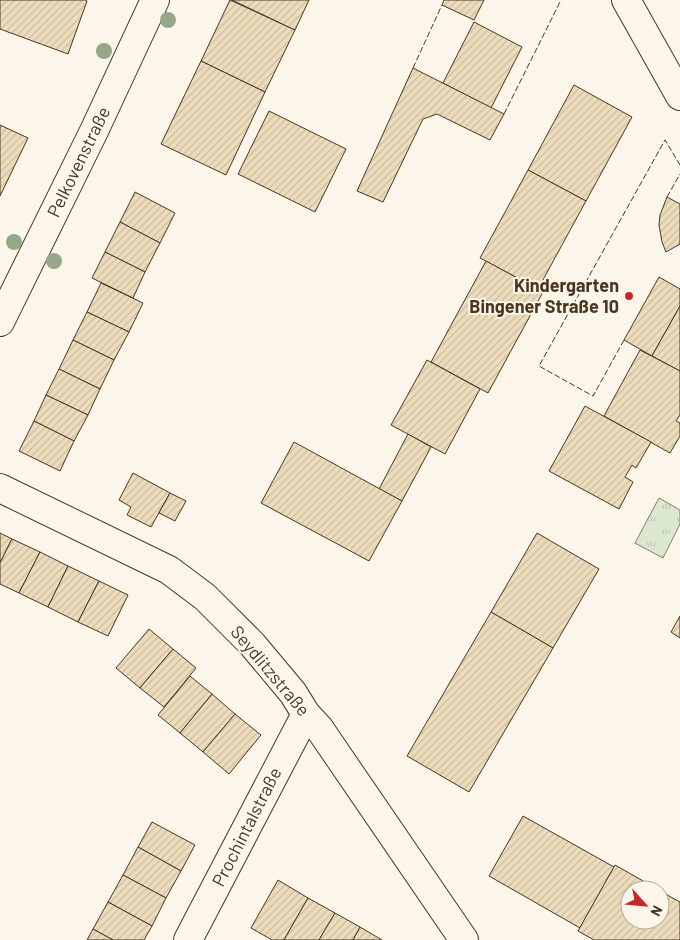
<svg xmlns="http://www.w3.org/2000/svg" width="680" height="940" font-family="Barlow,sans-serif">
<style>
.park{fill:url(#park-tufts);stroke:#887966}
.building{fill:url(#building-hatch);stroke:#4a3520}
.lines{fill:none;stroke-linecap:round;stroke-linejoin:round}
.minor-casing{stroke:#4a3520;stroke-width:30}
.minor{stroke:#fbf6e9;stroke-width:28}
.fence{stroke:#4a3520;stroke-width:1;stroke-dasharray:6 2.5;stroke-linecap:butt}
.tree{fill:#96a887}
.poi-dot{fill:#c62828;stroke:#fbf6e9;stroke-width:2}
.labels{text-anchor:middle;stroke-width:4;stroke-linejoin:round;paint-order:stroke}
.street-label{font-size:18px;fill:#4a3520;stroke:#fbf6e9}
.poi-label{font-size:18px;font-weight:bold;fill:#4a3520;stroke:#fbf6e9;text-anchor:end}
</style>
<defs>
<pattern id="park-tufts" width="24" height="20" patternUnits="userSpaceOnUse" patternTransform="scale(1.25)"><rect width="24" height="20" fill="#dce7d0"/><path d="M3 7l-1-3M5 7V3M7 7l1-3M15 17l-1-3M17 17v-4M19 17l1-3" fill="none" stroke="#bec7b2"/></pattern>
<pattern id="building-hatch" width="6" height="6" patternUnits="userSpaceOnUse" patternTransform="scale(1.25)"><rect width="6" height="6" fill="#ecdcbc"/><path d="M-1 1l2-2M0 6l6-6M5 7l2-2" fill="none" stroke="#ccbda1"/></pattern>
</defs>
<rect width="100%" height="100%" fill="#fbf6e9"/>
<polygon class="park" points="659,498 680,510 680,524 663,558 635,543"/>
<g class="building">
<polygon points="0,0 85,0 87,1 68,54 0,29"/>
<polygon points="230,0 295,30 265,92 201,61"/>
<polygon points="232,0 309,0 295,30"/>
<polygon points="444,0 484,0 474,20 442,5"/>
<polygon points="474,22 522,47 491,108 443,83"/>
<polygon points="201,61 265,92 226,175 161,144"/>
<polygon points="413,68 504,114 490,140 437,114 423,119 383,202 357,191"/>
<polygon points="574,85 632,117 586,201 528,170"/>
<polygon points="269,111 346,149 315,212 238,174"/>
<polygon points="0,125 28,138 0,196"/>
<polygon points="528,170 586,201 538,289 480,258"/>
<polygon points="135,192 175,213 160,243 120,222"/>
<polygon points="667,197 680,204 680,244 666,252 662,242 659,225 660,215"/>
<polygon points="120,222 160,243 145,272 105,252"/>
<polygon points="105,252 145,272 133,298 92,278"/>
<polygon points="486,261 543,292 488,393 431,362"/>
<polygon points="659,277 680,289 680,306 652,356 624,340"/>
<polygon points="101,283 143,303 129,332 87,312"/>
<polygon points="680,306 680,371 652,356"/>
<polygon points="87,312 129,332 114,360 73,340"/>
<polygon points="73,340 114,360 100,389 59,369"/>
<polygon points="640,350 680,371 680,415 676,421 680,423 680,436 670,453 604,416"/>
<polygon points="427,360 480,389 445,454 391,425"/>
<polygon points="59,369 100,389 88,415 46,395"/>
<polygon points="46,395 88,415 74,441 34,421"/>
<polygon points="585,406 651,442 636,468 632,465 625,477 633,482 619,509 549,471"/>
<polygon points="34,421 74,441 60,471 19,451"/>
<polygon points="408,434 431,447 402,501 379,489"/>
<polygon points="294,442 402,501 369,561 261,503"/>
<polygon points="133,473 170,493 151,527 127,515 131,507 119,500"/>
<polygon points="170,493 186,501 175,521 159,513"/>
<polygon points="0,533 12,539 0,563"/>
<polygon points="537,533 599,569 553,648 491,612"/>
<polygon points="12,539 40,552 19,593 0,584 0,563"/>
<polygon points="40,552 68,566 48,607 19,593"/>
<polygon points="68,566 99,581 78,622 48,607"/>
<polygon points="99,581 128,595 108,636 78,622"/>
<polygon points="491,612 553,648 469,792 407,756"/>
<polygon points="680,616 680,638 671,632"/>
<polygon points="149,629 173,649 140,688 116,668"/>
<polygon points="173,649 196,668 164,707 140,688"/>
<polygon points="190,676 212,694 180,733 158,715"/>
<polygon points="212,694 235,714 203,752 180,733"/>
<polygon points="235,714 261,735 229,774 203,752"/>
<polygon points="523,816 614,867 580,928 489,876"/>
<polygon points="152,822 195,845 181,871 138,847"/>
<polygon points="138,847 181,871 166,898 123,875"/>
<polygon points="615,865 659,890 630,890 630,920 660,920 660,891 680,902 680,940 594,940 578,931"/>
<polygon points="123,875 166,898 152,926 108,902"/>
<polygon points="278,880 308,898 284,940 272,940 251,928"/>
<polygon points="308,898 335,913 319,940 284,940"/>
<polygon points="108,902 152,926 144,940 113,940 93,929"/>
<polygon points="335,913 360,927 353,940 319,940"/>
<polygon points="360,927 382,940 353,940"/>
<polygon points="93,929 113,940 87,940"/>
</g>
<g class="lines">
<g class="minor-casing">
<g id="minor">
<polyline points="626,0 680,96"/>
<polyline points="0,322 94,131 155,0"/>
<polyline points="0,488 169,570 205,597 252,644 293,693 306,714 319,728 464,940"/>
<polyline points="188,940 306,714"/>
</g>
</g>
<use href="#minor" class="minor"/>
<g class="fence">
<polyline points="413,68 442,5"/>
<polyline points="504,114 561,0"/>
<polyline points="667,197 680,174"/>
<polyline points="624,340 593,396 539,366 665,140 680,165"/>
</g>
</g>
<g class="tree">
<circle cx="168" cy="20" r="8"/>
<circle cx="104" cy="51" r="8"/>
<circle cx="14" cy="242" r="8"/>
<circle cx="54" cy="261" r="8"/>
</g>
<circle class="poi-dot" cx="629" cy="296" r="5"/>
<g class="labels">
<g class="street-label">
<text transform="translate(79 162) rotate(-64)" y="6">Pelkovenstraße</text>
<text transform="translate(270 671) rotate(50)" y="6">Seydlitzstraße</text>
<text transform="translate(247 827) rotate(-63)" y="6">Prochintalstraße</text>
</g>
<g class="poi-label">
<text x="619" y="292">Kindergarten<tspan x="619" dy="21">Bingener Straße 10</tspan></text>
</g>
</g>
<g transform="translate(645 905) rotate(117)"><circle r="24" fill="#fbf6e9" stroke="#b4a999"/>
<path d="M0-4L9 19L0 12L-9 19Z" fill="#c62828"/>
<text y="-8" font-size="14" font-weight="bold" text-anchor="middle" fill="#4a3520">N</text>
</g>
</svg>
